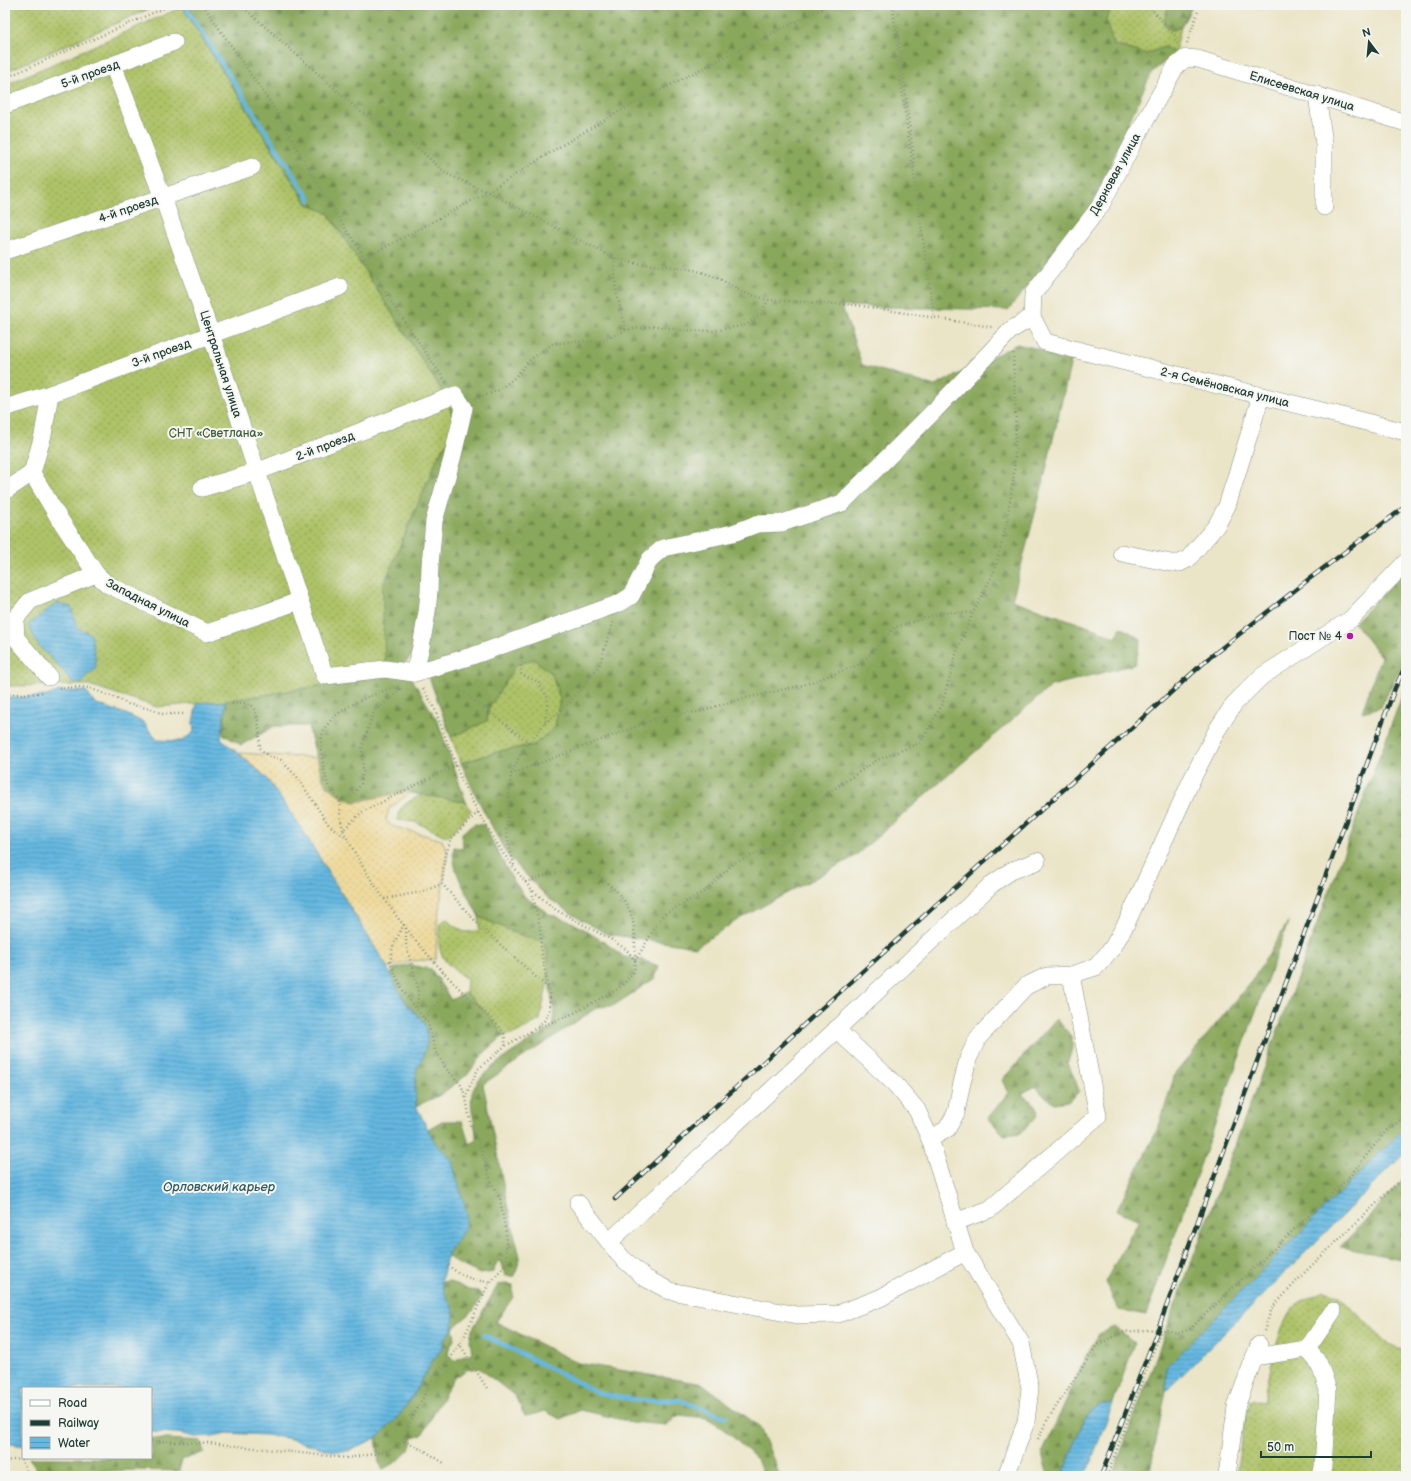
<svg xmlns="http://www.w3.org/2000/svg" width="1411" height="1481" font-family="'Balsamiq Sans',sans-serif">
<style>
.grass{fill:url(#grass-dots);stroke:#66804e}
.forest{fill:url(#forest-firs);stroke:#547248}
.sand{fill:url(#sand-dots);stroke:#868c69}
.water{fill:url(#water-rules);stroke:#427a8a}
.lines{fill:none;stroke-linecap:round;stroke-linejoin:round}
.stream{stroke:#65b8e1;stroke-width:4.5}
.minor-casing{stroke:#85917e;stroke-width:18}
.path{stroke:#85917e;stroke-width:2.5;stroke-dasharray:1 3;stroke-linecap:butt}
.minor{stroke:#fff;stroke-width:17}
.rail-casing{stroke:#1f3d34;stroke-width:4.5}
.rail{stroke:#f6f6f2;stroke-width:3;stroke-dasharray:9;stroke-linecap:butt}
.poi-dot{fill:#b5179e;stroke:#f6f6f2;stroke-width:1.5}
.labels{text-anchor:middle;stroke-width:4;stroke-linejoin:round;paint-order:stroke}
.street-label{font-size:12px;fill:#1f3d34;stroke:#f6f6f2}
.park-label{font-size:12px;fill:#435e41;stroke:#f6f6f2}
.poi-label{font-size:12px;fill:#1f3d34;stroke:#f6f6f2;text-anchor:end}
.water-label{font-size:13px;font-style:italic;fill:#305c5f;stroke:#f6f6f2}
</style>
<defs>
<pattern id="grass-dots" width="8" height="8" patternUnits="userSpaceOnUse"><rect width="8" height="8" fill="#aec267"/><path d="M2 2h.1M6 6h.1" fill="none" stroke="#8d9f56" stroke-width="1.8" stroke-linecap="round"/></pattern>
<pattern id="forest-firs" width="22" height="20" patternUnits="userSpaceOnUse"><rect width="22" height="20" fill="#8aa85c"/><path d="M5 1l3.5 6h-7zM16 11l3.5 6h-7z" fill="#708a4d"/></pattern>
<pattern id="sand-dots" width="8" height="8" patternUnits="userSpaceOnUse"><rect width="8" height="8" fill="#eeda9e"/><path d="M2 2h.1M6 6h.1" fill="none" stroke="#ccbc89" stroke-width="1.8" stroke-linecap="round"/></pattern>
<pattern id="water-rules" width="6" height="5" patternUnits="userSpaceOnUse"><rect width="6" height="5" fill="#65b8e1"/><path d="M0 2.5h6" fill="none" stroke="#5397b7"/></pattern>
</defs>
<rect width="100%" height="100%" fill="#f6f6f2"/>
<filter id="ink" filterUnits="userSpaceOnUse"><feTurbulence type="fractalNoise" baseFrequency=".025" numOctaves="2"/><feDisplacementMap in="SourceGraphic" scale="8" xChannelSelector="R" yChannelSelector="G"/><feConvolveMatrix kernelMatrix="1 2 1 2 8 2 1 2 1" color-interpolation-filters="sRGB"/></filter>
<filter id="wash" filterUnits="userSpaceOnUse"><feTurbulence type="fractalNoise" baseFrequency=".012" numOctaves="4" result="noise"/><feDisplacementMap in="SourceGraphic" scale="16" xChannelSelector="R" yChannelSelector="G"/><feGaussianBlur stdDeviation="0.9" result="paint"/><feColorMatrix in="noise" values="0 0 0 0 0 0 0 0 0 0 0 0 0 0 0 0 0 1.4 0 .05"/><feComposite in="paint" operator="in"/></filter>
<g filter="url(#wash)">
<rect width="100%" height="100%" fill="#ebe5c8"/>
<g class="grass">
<polygon points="5,5 158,5 5,72"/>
<polygon points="1112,5 1168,5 1164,24 1171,30 1181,27 1175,53 1164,47 1146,54 1114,45 1106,20"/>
<polygon points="182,7 307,203 328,213 447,399 457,430 439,454 383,586 386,675 226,701 157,707 89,685 5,686 5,85"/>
<polygon points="534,659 552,674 560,699 555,727 534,745 500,751 461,763 451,737 487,721 488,710 516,664"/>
<path d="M423,794L466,802L471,811L448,837L415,822L397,820C399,804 410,801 423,794Z"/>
<path d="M479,917L518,934L542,941C556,965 544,994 540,1020L516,1033L503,1036L491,1018L466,992L467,979C441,962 436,953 440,923L447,919C459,930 463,935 479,930Z"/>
<path d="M1325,1291L1339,1296L1387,1343L1406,1352V1476H1236L1243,1428L1251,1400L1264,1402C1268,1381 1279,1318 1295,1306C1303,1299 1316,1295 1325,1291Z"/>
</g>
<g class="forest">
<polygon points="181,5 1112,5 1106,20 1114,45 1146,54 1164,47 1175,53 1152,72 1141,95 1089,212 1008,310 842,306 862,365 935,386 1017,344 1072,357 1042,487 1012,600 1095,629 1116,638 1121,627 1141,639 1135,664 1051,686 854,857 739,919 696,947 607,934 580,919 548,898 507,855 476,796 461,763 500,751 534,745 555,727 560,699 552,674 534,659 516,665 488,710 487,721 451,737 419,650 403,664 438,722 466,802 404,792 355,802 345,799 328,787 323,781 308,726 275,726 241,745 223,734 226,701 386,675 383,620 383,586 439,454 457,429 447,399 328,213 307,204"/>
<polygon points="1168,5 1193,5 1181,27 1171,30 1164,24"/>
<polygon points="1406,570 1406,656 1381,707 1362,712 1381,657 1354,623"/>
<polygon points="1406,685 1406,1127 1166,1367 1166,1391 1149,1476 1112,1476"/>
<path d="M474,824L484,825L511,877L525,897L549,914L572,922L607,944L624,957L642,960L659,966L655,978L613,1006L598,1007L483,1084L508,1208L520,1257L515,1276H506L501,1261L497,1262L493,1272L480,1274L457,1263L447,1256L451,1158L435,1143L428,1129L442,1121H462L469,1144L476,1141C477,1125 469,1110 472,1094C476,1070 531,1041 552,1028L554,1013L549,982L548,951L542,942L518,934L479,917C470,898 449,868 454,847L463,849L462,833Z"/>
<polygon points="1288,922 1146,1315 1119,1310 1105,1282 1139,1220 1117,1210 1159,1126 1175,1074 1254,978"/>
<path d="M409,965L431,969L451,1000L466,992L491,1018L503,1036L483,1054L468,1074L440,1095L416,1106L415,1088L417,1068L423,1057L422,1019C408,1006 398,992 391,974L394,969Z"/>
<path d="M1056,1019C1072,1036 1077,1040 1067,1063L1074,1077L1079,1091L1070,1101L1054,1103L1041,1093L1036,1086L1021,1094L1036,1105L1038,1115L1021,1133L1004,1135L988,1118L1008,1093L1002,1080Z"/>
<polygon points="1406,1177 1406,1260 1340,1247"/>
<polygon points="449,1281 469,1290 478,1291 482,1296 473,1311 453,1328 455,1338 449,1348 448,1355 455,1361 462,1356 472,1353 470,1340 472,1330 498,1285 505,1284 513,1285 513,1297 496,1322 578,1363 703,1384 760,1427 780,1476 763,1475 757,1459 724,1429 707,1418 679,1415 666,1425 631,1422 581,1410 560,1419 545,1411 536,1414 525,1416 515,1396 479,1368 466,1370 453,1379 422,1435 413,1438 409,1450 399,1460 383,1469 379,1463 376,1437 398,1417 416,1391 431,1363 443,1347 444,1340 448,1334 454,1315 451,1304 445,1294 441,1282"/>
<polygon points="1115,1327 1135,1343 1113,1403 1097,1405 1085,1418 1064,1471 1065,1476 1048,1476 1042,1454 1087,1354 1099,1334"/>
<polygon points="151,1438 201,1441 204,1452 182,1460 179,1471 134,1470 87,1472 37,1469 29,1458 151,1458"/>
</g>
<polygon class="sand" points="239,753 317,758 323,781 328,787 345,799 355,802 404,792 411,792 389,809 386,820 391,826 442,840 448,853 437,922 436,959 413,961 387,967 298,823 265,776"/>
<g class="water">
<polygon points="57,603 71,607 78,628 91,634 96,662 95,670 87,675 82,683 72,683 65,673 38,645 28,625"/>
<polygon points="60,691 86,691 94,703 126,714 143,722 157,740 182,741 194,732 193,722 197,703 226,701 221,739 265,776 298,823 387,967 397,988 409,1007 422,1019 427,1029 427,1042 423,1057 417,1068 415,1088 416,1106 435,1143 451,1158 467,1214 464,1230 448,1253 441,1282 445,1294 451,1304 454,1315 453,1328 444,1340 443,1347 431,1363 416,1391 398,1417 379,1436 360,1446 348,1451 332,1451 287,1438 266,1435 227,1433 213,1436 195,1437 178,1433 151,1432 151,1388 23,1388 23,1446 5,1443 5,698 46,696"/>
<polygon points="1406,1127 1406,1152 1166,1391 1166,1367"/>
<polygon points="1113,1403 1088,1469 1081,1476 1065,1476 1064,1471 1085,1418 1097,1405"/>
</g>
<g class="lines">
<g class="stream">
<polyline points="184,5 310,200"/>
<polyline points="484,1335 601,1394 638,1400 679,1400 726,1417"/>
</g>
</g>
</g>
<g filter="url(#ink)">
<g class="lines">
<g class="minor-casing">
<g id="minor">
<polyline points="113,65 163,198 211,334 325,676 385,669 414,673 472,656 620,603 631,596 650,559 663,548 733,533 757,524 782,523 842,503 935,410 1011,330 1032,317"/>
<polyline points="1317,95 1324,144 1324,207"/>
<polyline points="5,105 174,42"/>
<polyline points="1406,123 1198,59 1186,58 1176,66 1134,141 1101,205 1033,294 1032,317 1045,342 1406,432"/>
<polyline points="5,251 252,167"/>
<polyline points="50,394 43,435 32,473 57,515 96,574 107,584 207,633 299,601"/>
<polyline points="5,408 50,394 340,287"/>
<polyline points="202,488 256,472 455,395 464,408 452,459 434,521 430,565 429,592 427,612 421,647 414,673"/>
<polyline points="5,491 32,473"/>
<polyline points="1122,553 1171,563 1180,563 1188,559 1216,526 1227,506 1261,396"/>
<polyline points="49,677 16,638 15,619 30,601 96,574"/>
<polyline points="836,1029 895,1084 917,1110 930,1139 965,1252 1021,1343 1030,1388 1026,1422 1006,1476"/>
<polyline points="930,1139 947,1129 956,1113 961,1087 968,1059 978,1038 1026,986 1047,976 1071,975 1096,967 1113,947 1127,922 1192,779 1217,730 1234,704 1262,676 1351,619 1406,562"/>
<polyline points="578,1203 622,1258 645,1278 670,1291 797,1315 838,1314 880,1298 965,1252"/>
<polyline points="955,1222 990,1209 1098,1116 1071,975"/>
<polyline points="609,1242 992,884 1011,871 1037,861"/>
<polyline points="1307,1349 1319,1363 1328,1390 1323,1467 1321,1476"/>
<polyline points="1254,1357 1307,1349 1333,1311"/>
<polyline points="1227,1476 1236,1407 1259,1345"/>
</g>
</g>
<g class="path">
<polyline points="203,5 274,108 327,200 365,258"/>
<polyline points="241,5 362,113 415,145 445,173 488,192 614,258 634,263 684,268 702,272 720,279 742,292 768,300 856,305 992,327"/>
<polyline points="893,5 899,69 934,318"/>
<polyline points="1148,5 1175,36 1178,46"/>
<polyline points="897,27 915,169"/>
<polyline points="1187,43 1198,11"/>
<polyline points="5,78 171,5"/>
<polyline points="614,258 616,291 626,330"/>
<polyline points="446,382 391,302 365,258 488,192 554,150 620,111 697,71 829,5"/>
<polyline points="475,399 499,390 515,377 530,360 552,344 575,341 599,342 626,330 656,326 681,330 713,331 746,325 761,314 768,300"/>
<polyline points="445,680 488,710 529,743"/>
<polyline points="59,688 81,687 89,688 117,698 128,704 151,709 163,714 184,714"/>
<polyline points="5,694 32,694 43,692"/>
<path d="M232,704C236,704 241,702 245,703C261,705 259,735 260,748L267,755L281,760L297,777L329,825L346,838"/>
<polyline points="545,723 569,703 599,666 613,622"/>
<path d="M456,765L362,812L343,830C372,890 422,953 470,999C481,1009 496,1020 504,1034C505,1037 505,1042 505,1046"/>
<polyline points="511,774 664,716 697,712 738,700 803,685 861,664 895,627 944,612 973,613"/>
<polyline points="340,802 355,792 361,784 363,772 362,749 372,715 376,710 397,693 401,687"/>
<polyline points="478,812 451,839 444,860 442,884 478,924 549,989"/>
<path d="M343,830C342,825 341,820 340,815C340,811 341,806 340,803C338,796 330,792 328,785C324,770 318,749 323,733C330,710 375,693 396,687"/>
<polyline points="514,865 506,831 511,774 520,755 545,723 548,698 538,682 521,674 521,654"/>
<path d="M525,882C546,876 569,867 591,871C596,872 602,879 606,882C636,906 635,924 635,960"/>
<polyline points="532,891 540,928 541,950 550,998 549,1010 545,1020 536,1028"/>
<polyline points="384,899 421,892 442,884"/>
<polyline points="404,924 393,946 390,962 402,989 412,1004 428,1023 435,1050 445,1067 461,1085 466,1097"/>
<path d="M406,928C406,933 406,939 406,944C410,965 423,986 416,1008"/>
<polyline points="635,961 663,915 705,891 734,863 790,839 807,815 831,791 877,760 920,743 942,705 957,651 973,613 995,570 1006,525 1014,475 1016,424 1013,351"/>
<polyline points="424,1018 441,999 442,991 440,982 443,972"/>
<path d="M448,1265C460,1276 474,1281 490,1282"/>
<polyline points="1264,1331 1272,1308 1307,1270 1406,1175"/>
<polyline points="459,1343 488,1390"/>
<polyline points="1038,1439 1046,1422 1097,1345 1123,1332 1158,1329 1180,1333 1190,1329 1349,1177 1386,1131 1406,1116"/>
<polyline points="151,1441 209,1443 347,1458 374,1454 389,1450 404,1441 406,1430 433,1378 450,1359 465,1335 488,1285 506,1264 506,1234 500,1199 490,1179 480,1145 471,1127 466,1097 470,1086 478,1069 505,1046 535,1029 572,1014 618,989 626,981 634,971 635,961 627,950 612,940 556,910 532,890 519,874 503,853 478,812 463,784 434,707 422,687"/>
<polyline points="404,1441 425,1451 444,1463"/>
<polyline points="21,1459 30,1458"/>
<polyline points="5,1461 21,1459 29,1476"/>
<polyline points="1107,1476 1161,1330"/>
</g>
<use href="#minor" class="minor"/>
<g class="rail-casing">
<g id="rail">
<polyline points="615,1199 821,1009 1209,658 1309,579 1406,506"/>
<polyline points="1101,1476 1158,1329 1395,688 1406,664"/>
</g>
</g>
<use href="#rail" class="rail"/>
</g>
</g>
<circle class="poi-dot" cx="1350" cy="636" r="4"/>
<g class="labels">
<g class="street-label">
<text transform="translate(90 74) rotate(-20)" y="4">5-й проезд</text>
<text transform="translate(1302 91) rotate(17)" y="4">Елисеевская улица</text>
<text transform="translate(1115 174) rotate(-61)" y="4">Дерновая улица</text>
<text transform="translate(128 209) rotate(-19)" y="4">4-й проезд</text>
<text transform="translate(161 353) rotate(-20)" y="4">3-й проезд</text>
<text transform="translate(221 364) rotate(72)" y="4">Центральная улица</text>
<text transform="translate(1225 387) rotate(14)" y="4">2-я Семёновская улица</text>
<text transform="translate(325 446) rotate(-21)" y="4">2-й проезд</text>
<text transform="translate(148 603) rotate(27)" y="4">Западная улица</text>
</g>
<g class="park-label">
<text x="216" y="437">СНТ «Светлана»</text>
</g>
<g class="poi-label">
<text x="1342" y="640">Пост № 4</text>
</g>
<g class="water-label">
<text x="219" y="1191">Орловский карьер</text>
</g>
</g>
<rect width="1411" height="1481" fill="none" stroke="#f6f6f2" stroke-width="20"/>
<rect x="22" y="1387" width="130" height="72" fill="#f6f6f2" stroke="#a0aca6"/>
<rect x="30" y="1400" width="20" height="6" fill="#ffffff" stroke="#a0aca6"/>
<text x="58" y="1407" font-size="12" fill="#1f3d34">Road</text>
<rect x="30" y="1420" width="20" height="6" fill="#1f3d34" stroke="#a0aca6"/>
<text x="58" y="1427" font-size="12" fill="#1f3d34">Railway</text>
<rect x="30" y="1437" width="20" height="12" fill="url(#water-rules)" stroke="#a0aca6"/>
<text x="58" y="1447" font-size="12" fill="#1f3d34">Water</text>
<g transform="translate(1369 42) rotate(344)" stroke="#f6f6f2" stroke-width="3" paint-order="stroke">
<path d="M0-3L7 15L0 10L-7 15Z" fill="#1f3d34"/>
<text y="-6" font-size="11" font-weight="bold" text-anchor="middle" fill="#1f3d34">N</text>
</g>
<path d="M1261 1451v6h110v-6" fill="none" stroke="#1f3d34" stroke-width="2"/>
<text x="1267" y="1451" font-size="12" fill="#1f3d34" stroke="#f6f6f2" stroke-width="3" paint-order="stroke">50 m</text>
</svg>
